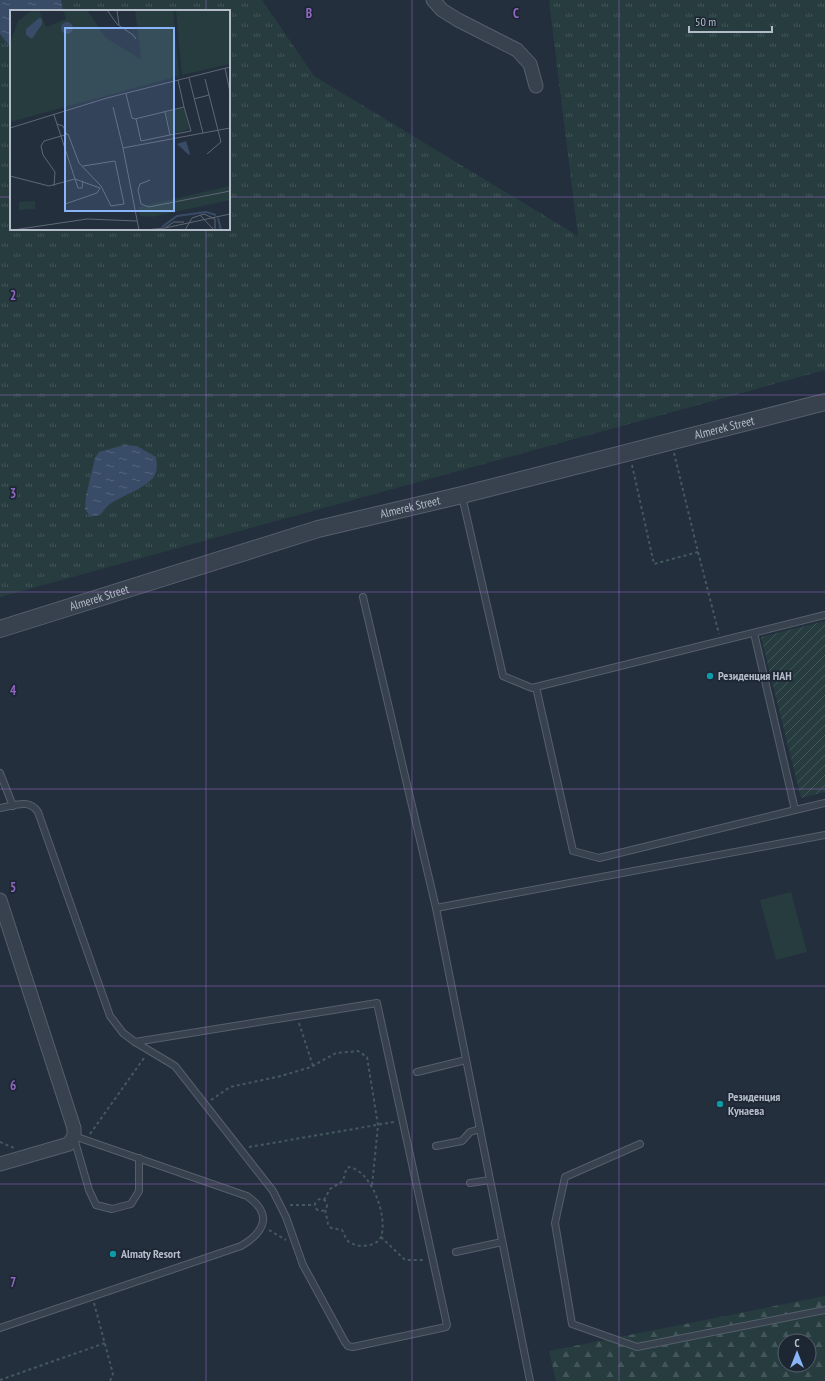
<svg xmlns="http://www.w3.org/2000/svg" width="825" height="1381" font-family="'PT Sans Narrow',sans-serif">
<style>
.grass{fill:url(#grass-tufts);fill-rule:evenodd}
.forest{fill:url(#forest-firs);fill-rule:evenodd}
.park{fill:#263c3f}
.garden{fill:url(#garden-furrows)}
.water{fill:url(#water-ripples)}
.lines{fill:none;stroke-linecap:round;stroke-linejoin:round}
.service-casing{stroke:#565f6c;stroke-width:8}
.minor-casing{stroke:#565f6c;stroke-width:15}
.tertiary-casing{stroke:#565f6c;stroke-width:18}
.path{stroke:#44595c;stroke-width:2;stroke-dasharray:3 3;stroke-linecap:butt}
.service{stroke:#38414e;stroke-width:6}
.minor{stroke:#38414e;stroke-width:13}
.tertiary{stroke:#38414e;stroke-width:16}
.grid{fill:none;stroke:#9266c3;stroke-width:1;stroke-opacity:0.55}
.culture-dot{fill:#0f9aa8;stroke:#1d2633;stroke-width:1.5}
.labels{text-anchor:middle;stroke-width:3.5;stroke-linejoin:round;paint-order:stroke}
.street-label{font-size:12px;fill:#b4bcc9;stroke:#1d2633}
.poi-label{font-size:12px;font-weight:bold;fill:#b4bcc9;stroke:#1d2633;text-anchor:start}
.inset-river{fill:none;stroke:#394c67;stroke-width:2}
.inset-road{fill:none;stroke:#5e6776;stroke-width:1}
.view{fill:#8ab4f8;fill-opacity:0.15;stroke:#8ab4f8;stroke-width:2}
.inset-edge{fill:none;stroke:#b4bcc9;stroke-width:2}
.grid-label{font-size:13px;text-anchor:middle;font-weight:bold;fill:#9266c3;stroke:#1d2633;stroke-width:3.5;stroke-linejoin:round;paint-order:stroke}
</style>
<defs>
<pattern id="grass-tufts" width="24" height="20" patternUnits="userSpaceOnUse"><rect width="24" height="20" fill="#263c3f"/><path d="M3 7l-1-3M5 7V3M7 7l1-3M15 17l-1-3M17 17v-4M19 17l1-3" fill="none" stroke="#435659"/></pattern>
<pattern id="forest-firs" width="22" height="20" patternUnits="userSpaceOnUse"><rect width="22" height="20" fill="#263c3f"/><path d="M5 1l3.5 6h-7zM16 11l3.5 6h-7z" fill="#435659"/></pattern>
<pattern id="garden-furrows" width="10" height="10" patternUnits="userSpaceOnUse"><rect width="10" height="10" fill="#263c3f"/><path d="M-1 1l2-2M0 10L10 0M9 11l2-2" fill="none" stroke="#435659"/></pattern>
<pattern id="water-ripples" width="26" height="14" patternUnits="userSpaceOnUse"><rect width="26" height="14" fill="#394c67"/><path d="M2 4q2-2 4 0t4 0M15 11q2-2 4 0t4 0" fill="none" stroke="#53647b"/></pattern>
</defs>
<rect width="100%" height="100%" fill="#242f3e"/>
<path class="grass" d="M0,0H262L314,76L578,236L549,0H825V370L0,597ZM11,11H229V229H11Z"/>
<path class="forest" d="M825,1296V1381H556L549,1351ZM785,1341H809V1365H785Z"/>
<polygon class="park" points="791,892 807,952 776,960 760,900"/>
<polygon class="garden" points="825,621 825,792 801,798 761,637"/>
<g class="water">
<polygon points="0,0 61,0 63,11 11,11 11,48 0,34"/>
<path d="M124,445L137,446L156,457C157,464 158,472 153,478C142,490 123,495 110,504C101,510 105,517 90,516L85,509L86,496L95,458L99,452Z"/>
</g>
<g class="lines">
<g class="service-casing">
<g id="service">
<polyline points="462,496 503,676 532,688 825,615"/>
<polyline points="363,597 436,908 825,835"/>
<polyline points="754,633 795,810 825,803"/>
<polyline points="536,687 573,851 599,858 795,810"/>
<polyline points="0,773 13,806"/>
<path d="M0,808C14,806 29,798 38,812L110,1016L123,1033L135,1042L175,1066L273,1191L286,1217L303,1265L345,1342L348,1346L353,1347L446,1327L447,1325L377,1003L135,1042"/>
<polyline points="436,908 530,1381"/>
<polyline points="417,1072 466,1060"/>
<polyline points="74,1138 89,1190 96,1205 112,1209 131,1204 139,1191 139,1158"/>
<polyline points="640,1144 565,1177 555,1223 572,1324 637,1347 825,1310"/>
<polyline points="436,1146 462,1141 470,1132 480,1129"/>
<polyline points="470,1183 490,1180"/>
<polyline points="456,1252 502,1242"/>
<path d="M0,1328L241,1246C265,1232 273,1214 247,1196L74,1136"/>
</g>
</g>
<g class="minor-casing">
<g id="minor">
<polyline points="433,0 442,10 458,20 517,50 530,64 536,86"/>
<polyline points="0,900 74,1128 74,1136 69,1144 0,1164"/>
</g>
</g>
<g class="tertiary-casing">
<g id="tertiary">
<path id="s1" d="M0,629L318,529L462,495L825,402"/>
</g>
</g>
<g class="path">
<polyline points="632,465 654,564 698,552 674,453"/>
<polyline points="698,552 719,634"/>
<polyline points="299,1023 313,1066"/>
<polyline points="211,1100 230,1087 281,1076 311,1067 336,1053 358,1051 367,1057 378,1125 372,1186"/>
<polyline points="90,1134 144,1058"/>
<polyline points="0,1142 14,1148"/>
<polyline points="249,1147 394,1122"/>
<circle cx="321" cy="1205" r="6"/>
<path d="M324,1200L330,1189L343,1181L346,1170L349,1167C372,1171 388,1217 381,1237C376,1248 355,1248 348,1241C345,1238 344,1233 342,1230L331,1228L328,1224L325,1209"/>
<polyline points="290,1205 315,1205"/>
<polyline points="269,1230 286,1240"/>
<polyline points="381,1237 405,1260 424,1260"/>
<polyline points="94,1303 113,1374 110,1381"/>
<polyline points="0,1380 105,1343"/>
</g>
<use href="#service" class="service"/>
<use href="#minor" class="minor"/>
<use href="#tertiary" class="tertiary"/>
</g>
<path class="grid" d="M206,0V11M412,0V1381M619,0V1381M0,197H11M229,197H825M206,229V1381M0,395H825M0,592H825M0,789H825M0,986H825M0,1184H825"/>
<g class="culture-dot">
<circle cx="710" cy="676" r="4"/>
<circle cx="720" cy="1104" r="4"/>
<circle cx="113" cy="1254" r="4"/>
</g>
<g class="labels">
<g class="street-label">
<text dy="4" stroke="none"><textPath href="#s1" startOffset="752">Almerek Street</textPath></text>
<text dy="4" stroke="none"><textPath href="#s1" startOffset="428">Almerek Street</textPath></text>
<text dy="4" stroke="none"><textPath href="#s1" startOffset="104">Almerek Street</textPath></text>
</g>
<g class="poi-label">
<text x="718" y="680">Резиденция НАН</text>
<text x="728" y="1101">Резиденция<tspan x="728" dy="14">Кунаева</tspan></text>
<text x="121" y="1258">Almaty Resort</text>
</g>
</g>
<g transform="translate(10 10)">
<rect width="220" height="220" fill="#242f3e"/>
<path d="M29,0L36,17L56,9L53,0H77L96,28L131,49L125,0H163L169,66L0,112V34L8,11L20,2Z" fill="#263c3f"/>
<path d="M220,176V190L142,207L130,206L128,197Z" fill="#263c3f"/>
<path d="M166,0H220V54L172,65ZM25,191V199L9,200V192Z" fill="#263c3f"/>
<path d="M174,98L179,119L161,124L156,102Z" fill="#263c3f"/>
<path d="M29,8L32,9V14L22,29L16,25V19ZM51 18a6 6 0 1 1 12 0a6 6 0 1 1-12 0ZM176,131L180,144L179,145L167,134Z" fill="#394c67"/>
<path class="inset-river" d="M208,208L211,220M152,217L167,206L196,202L206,205"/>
<path class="inset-road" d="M97,0L107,14L123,25L126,29M107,0L109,15M215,58L220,82M179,68L193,123M195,69L211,132L197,144M116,84L122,108L125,109L174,97L168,70M184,89L199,85M103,97L113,138L220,118M155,102L160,125L181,121L174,97M44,105L68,178H72L73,171M126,109L131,131L160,125M47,114L53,116L57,125M0,118L97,88L220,57M113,138L129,220M0,166L39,176L65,169L90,178L87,183L55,194M140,170L130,174L128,180L131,194L139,197L220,181M44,176L45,162L33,145L31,136L34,131L58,124L69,153L91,176L101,196L114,194L105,151L73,156M190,205L204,220M156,217L164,212H174M3,220L77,209L127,211M135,220L155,218L220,204M175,220L182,208L194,204L205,209V220"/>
<path class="view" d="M55,18H164V201H55Z"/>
<rect width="220" height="220" class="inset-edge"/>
</g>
<g class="grid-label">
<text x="309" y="18">B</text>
<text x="516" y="18">C</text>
<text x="13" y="300">2</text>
<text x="13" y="498">3</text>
<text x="13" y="695">4</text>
<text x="13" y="892">5</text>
<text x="13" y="1090">6</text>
<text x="13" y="1287">7</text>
</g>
<g transform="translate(797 1353)"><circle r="19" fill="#1d2633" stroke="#59626f"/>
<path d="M0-3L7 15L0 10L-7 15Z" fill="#8ab4f8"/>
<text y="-6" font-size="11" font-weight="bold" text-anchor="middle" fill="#b4bcc9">С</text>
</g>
<path d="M689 26v6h83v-6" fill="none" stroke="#b4bcc9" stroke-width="2"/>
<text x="695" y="26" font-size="12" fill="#b4bcc9" stroke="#1d2633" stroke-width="3" paint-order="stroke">50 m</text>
</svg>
